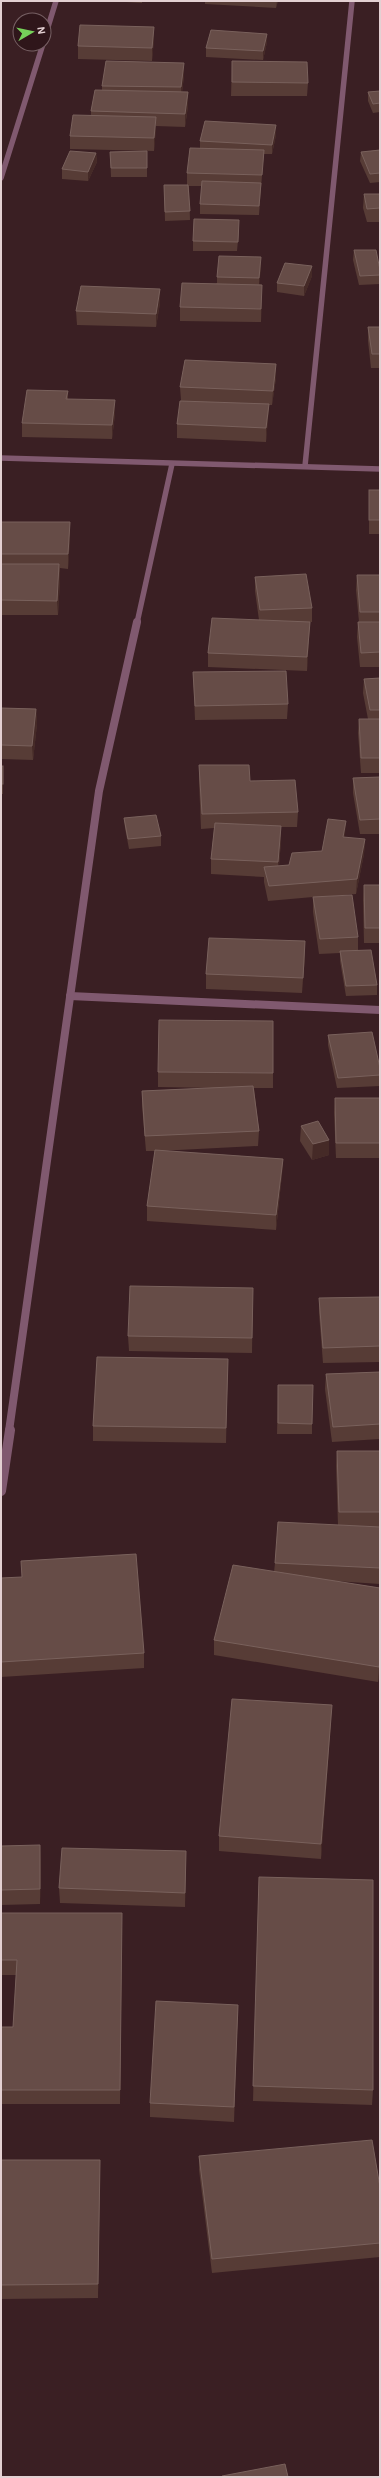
<svg xmlns="http://www.w3.org/2000/svg" width="381" height="2478" font-family="'Alegreya Sans',sans-serif">
<style>
.lines{fill:none;stroke-linecap:round;stroke-linejoin:round}
.street-far2{stroke:#80596f;stroke-width:5.5}
.street-far1{stroke:#80596f;stroke-width:8}
.street{stroke:#80596f;stroke-width:10}
.wall{fill:#573c36}
.shaded-wall{fill:#452a27}
.building{fill:#664c47;stroke:#79615c}
</style>
<rect width="100%" height="100%" fill="#3a1f23"/>
<g class="lines">
<g class="street-far2">
<polyline points="44,40 56,1"/>
<polyline points="1,178 43,44"/>
<polyline points="1,458 380,469"/>
<polyline points="305,466 352,1"/>
<polyline points="137,623 172,464"/>
</g>
<g class="street-far1">
<polyline points="70,996 380,1010"/>
<polyline points="9,1431 99,791 137,622"/>
</g>
<polyline class="street" points="1,1491 10,1430"/>
</g>
<g class="wall">
<polygon points="110,1 142,1 142,3"/>
<polygon points="205,1 278,1 276,8 205,4"/>
<polygon points="154,27 154,39 152,61 78,59 78,46"/>
<polygon points="267,34 267,42 263,60 206,57 206,48"/>
<polygon points="232,61 308,83 307,96 231,96"/>
<polygon points="184,76 182,92 188,92 188,106 185,127 156,126 154,151 70,149 70,136 91,115 91,111 102,90 102,86"/>
<polygon points="380,91 380,112 373,113 368,101 368,92"/>
<polygon points="276,135 272,154 264,154 263,163 261,188 259,215 200,214 200,204 202,186 189,186 190,220 165,221 164,185 187,185 187,173 200,148 200,141"/>
<polygon points="380,150 380,182 370,183 360,161 361,152"/>
<polygon points="147,151 147,177 111,177 110,152"/>
<polygon points="96,153 97,162 88,181 62,179 62,169"/>
<polygon points="364,194 380,194 380,222 367,222 363,208"/>
<polygon points="239,229 237,251 193,251 193,241"/>
<polygon points="354,250 380,270 380,284 359,285 353,260"/>
<polygon points="261,266 259,284 262,285 261,322 180,321 180,307 217,283 217,277"/>
<polygon points="312,266 312,276 304,296 277,292 277,283"/>
<polygon points="160,303 156,327 77,325 76,311"/>
<polygon points="368,327 380,327 380,368 371,368 368,341"/>
<polygon points="276,364 276,378 272,405 269,405 268,418 266,442 177,438 177,424 181,400 180,387"/>
<polygon points="68,391 68,399 115,414 112,439 22,437 22,423"/>
<rect x="369" y="490" width="11" height="44"/>
<polygon points="1,522 70,522 70,537 68,569 60,568 60,579 58,615 1,615"/>
<polygon points="357,575 380,575 380,667 360,667 357,637 358,622 359,622 356,590"/>
<polygon points="255,577 312,608 312,622 310,622 307,671 208,667 208,653 259,620 255,591"/>
<polygon points="193,672 288,704 287,719 195,720"/>
<polygon points="380,678 380,773 361,773 358,733 359,719 368,719 363,693 364,679"/>
<polygon points="1,708 36,709 37,724 33,760 1,759"/>
<polygon points="199,765 250,781 298,812 297,827 281,827 281,841 279,866 289,865 322,851 345,838 365,839 364,854 356,894 322,897 358,937 358,950 377,985 377,995 346,996 340,961 340,953 319,954 313,912 313,897 268,901 264,882 264,877 211,874 211,859 214,828 201,829 199,780"/>
<polygon points="1,766 3,776 3,794 1,794"/>
<polygon points="380,777 380,834 360,834 353,793 353,778"/>
<polygon points="124,818 161,836 161,846 129,849 125,828"/>
<polygon points="364,885 380,885 380,943 364,943 363,900"/>
<polygon points="305,941 305,956 302,993 206,989 206,974"/>
<polygon points="328,1035 380,1068 380,1086 337,1088 328,1045"/>
<polygon points="158,1072 273,1073 273,1088 254,1088 259,1131 258,1146 159,1151 283,1159 282,1174 276,1230 147,1221 147,1206 155,1151 146,1151 142,1106 142,1091 213,1088 158,1087"/>
<polygon points="335,1098 380,1098 380,1158 336,1158 334,1113"/>
<polygon points="301,1126 329,1140 329,1155 312,1160 300,1141"/>
<polygon points="253,1288 252,1353 129,1351 128,1336"/>
<polygon points="380,1297 380,1362 323,1363 319,1313 319,1298"/>
<polygon points="228,1359 226,1443 93,1441 93,1426"/>
<polygon points="380,1372 380,1439 332,1442 325,1389 326,1374"/>
<polygon points="278,1385 312,1424 312,1434 277,1434"/>
<polygon points="337,1451 380,1451 380,1584 335,1581 380,1588 380,1672 378,1682 214,1655 214,1640 274,1572 275,1563 338,1525 336,1466"/>
<polygon points="1,1578 144,1653 144,1668 1,1677"/>
<polygon points="331,1720 321,1859 219,1851 219,1836"/>
<polygon points="1,1846 41,1860 40,1904 1,1905"/>
<polygon points="186,1851 185,1907 60,1903 59,1888"/>
<polygon points="259,1877 373,2090 372,2105 253,2101"/>
<polygon points="1,1913 122,1928 120,2104 1,2104 1,2027 13,2027 16,1975 1,1975"/>
<polygon points="238,2005 234,2122 150,2117 150,2103"/>
<polygon points="199,2156 380,2187 380,2257 212,2273 199,2170"/>
<polygon points="1,2160 100,2174 98,2298 1,2299"/>
</g>
<g class="shaded-wall">
<polygon points="277,1 278,1 276,8"/>
<polygon points="154,27 154,39 152,61 152,48"/>
<polygon points="267,34 267,42 263,60 263,51"/>
<polygon points="184,63 184,76 181,101 181,87"/>
<polygon points="188,92 188,106 185,127 185,114"/>
<polygon points="156,117 156,130 154,151 154,138"/>
<polygon points="276,125 276,135 272,154 272,145"/>
<polygon points="96,153 97,162 88,181 88,172"/>
<polygon points="261,257 261,266 259,288 259,278"/>
<polygon points="312,266 312,276 304,296 304,286"/>
<polygon points="262,285 262,298 261,322 261,309"/>
<polygon points="160,289 160,303 156,327 156,314"/>
<polygon points="276,364 276,378 272,405 273,391"/>
<polygon points="115,400 115,414 112,439 112,425"/>
<polygon points="269,404 268,418 266,442 266,428"/>
<polygon points="70,522 70,537 68,569 68,554"/>
<polygon points="59,564 60,579 58,615 57,601"/>
<polygon points="310,622 309,636 307,671 307,657"/>
<polygon points="36,709 37,724 33,760 32,746"/>
<polygon points="346,821 345,836 342,852 343,837"/>
<polygon points="281,826 281,841 278,877 278,862"/>
<polygon points="365,839 364,854 356,894 357,879"/>
<polygon points="305,941 305,956 302,993 303,978"/>
<polygon points="329,1140 329,1155 312,1160 313,1144"/>
<polygon points="283,1159 282,1174 276,1230 276,1215"/>
<polygon points="380,1661 380,1672 378,1682 379,1667"/>
<polygon points="332,1705 331,1720 321,1859 321,1844"/>
<polygon points="40,1845 41,1860 40,1904"/>
<polygon points="186,1851 186,1866 185,1907 185,1893"/>
<polygon points="122,1913 122,1928 120,2104 120,2090"/>
<polygon points="100,2160 100,2174 98,2298 98,2284"/>
</g>
<g class="building">
<polygon points="80,25 154,27 152,48 78,46"/>
<polygon points="211,30 267,34 263,51 206,48"/>
<polygon points="106,61 184,63 181,87 102,86"/>
<polygon points="232,61 307,62 308,83 232,82"/>
<polygon points="95,90 188,92 185,114 91,111"/>
<polygon points="380,91 380,103 373,104 368,92"/>
<polygon points="73,115 156,117 154,138 70,136"/>
<polygon points="205,121 276,125 272,145 200,141"/>
<polygon points="190,148 264,150 262,175 187,173"/>
<polygon points="380,150 380,173 370,174 361,152"/>
<polygon points="70,151 96,153 88,172 62,169"/>
<polygon points="147,151 147,168 111,168 110,152"/>
<polygon points="202,181 261,183 259,206 200,204"/>
<polygon points="164,185 188,185 190,211 165,212"/>
<polygon points="364,194 380,194 380,208 367,209"/>
<polygon points="194,219 239,220 238,242 193,241"/>
<polygon points="354,250 376,250 380,270 380,275 360,276"/>
<polygon points="219,256 261,257 259,278 217,277"/>
<polygon points="285,263 312,266 304,286 277,283"/>
<polygon points="182,283 262,285 261,309 180,307"/>
<polygon points="81,286 160,289 156,314 76,311"/>
<polygon points="368,327 380,327 380,354 372,354"/>
<polygon points="185,360 276,364 273,391 180,387"/>
<polygon points="27,390 68,391 66,399 115,400 112,425 22,423"/>
<polygon points="180,401 269,404 266,428 177,424"/>
<rect x="369" y="490" width="11" height="30"/>
<polygon points="1,522 70,522 68,554 1,554"/>
<polygon points="1,564 59,564 57,601 1,600"/>
<polygon points="306,574 312,608 260,610 255,577"/>
<polygon points="357,575 380,575 380,612 360,612"/>
<polygon points="212,618 310,622 307,657 208,653"/>
<polygon points="358,622 380,622 380,652 361,653"/>
<polygon points="286,671 288,704 195,706 193,672"/>
<polygon points="380,678 380,710 370,710 364,679"/>
<polygon points="1,708 36,709 32,746 1,745"/>
<polygon points="359,719 380,719 380,758 361,758"/>
<polygon points="199,765 249,765 250,781 295,780 298,812 202,814"/>
<rect x="1" y="766" width="2" height="18"/>
<polygon points="380,777 380,819 360,820 353,778"/>
<polygon points="156,815 161,836 128,839 124,818"/>
<polygon points="328,819 346,821 343,837 365,839 357,879 269,886 264,867 289,865 292,853 322,851"/>
<polygon points="215,823 281,826 278,862 211,859"/>
<polygon points="364,885 380,885 380,928 365,928"/>
<polygon points="352,895 358,937 320,939 313,897"/>
<polygon points="209,938 305,941 303,978 206,974"/>
<polygon points="371,950 377,985 346,986 340,951"/>
<polygon points="159,1020 273,1021 273,1073 158,1072"/>
<polygon points="372,1032 380,1068 380,1075 338,1078 328,1035"/>
<polygon points="253,1086 259,1131 145,1136 142,1091"/>
<polygon points="335,1098 380,1098 380,1143 336,1143"/>
<polygon points="318,1121 329,1140 313,1144 301,1126"/>
<polygon points="155,1150 283,1159 276,1215 147,1206"/>
<polygon points="130,1286 253,1288 252,1338 128,1336"/>
<polygon points="380,1297 380,1346 323,1348 319,1298"/>
<polygon points="97,1357 228,1359 226,1428 93,1426"/>
<polygon points="380,1372 380,1424 333,1427 326,1374"/>
<polygon points="278,1385 313,1385 312,1424 278,1423"/>
<polygon points="337,1451 380,1451 380,1512 339,1512"/>
<polygon points="278,1522 380,1527 380,1568 275,1563"/>
<polygon points="136,1554 144,1653 1,1662 1,1578 22,1577 21,1561"/>
<polygon points="233,1565 380,1588 380,1661 379,1667 214,1640"/>
<polygon points="232,1699 332,1705 321,1844 219,1836"/>
<polygon points="40,1845 40,1889 1,1890 1,1846"/>
<polygon points="62,1848 186,1851 185,1893 59,1888"/>
<polygon points="259,1877 373,1880 373,2090 253,2086"/>
<polygon points="1,1913 122,1913 120,2090 1,2090 1,2027 13,2027 17,1960 1,1960"/>
<polygon points="156,2001 238,2005 234,2107 150,2103"/>
<polygon points="372,2140 380,2187 380,2243 212,2259 199,2156"/>
<polygon points="1,2160 100,2160 98,2284 1,2285"/>
<polygon points="285,2464 288,2477 222,2477 222,2476"/>
</g>
<rect width="381" height="2478" fill="none" stroke="#e3d0d2" stroke-width="4"/>
<g transform="translate(32 32) rotate(81)"><circle r="19" fill="#2f161a" stroke="#776064"/>
<path d="M0-3L7 15L0 10L-7 15Z" fill="#76d25a"/>
<text y="-6" font-size="11" font-weight="bold" text-anchor="middle" fill="#e3d0d2">N</text>
</g>
</svg>
